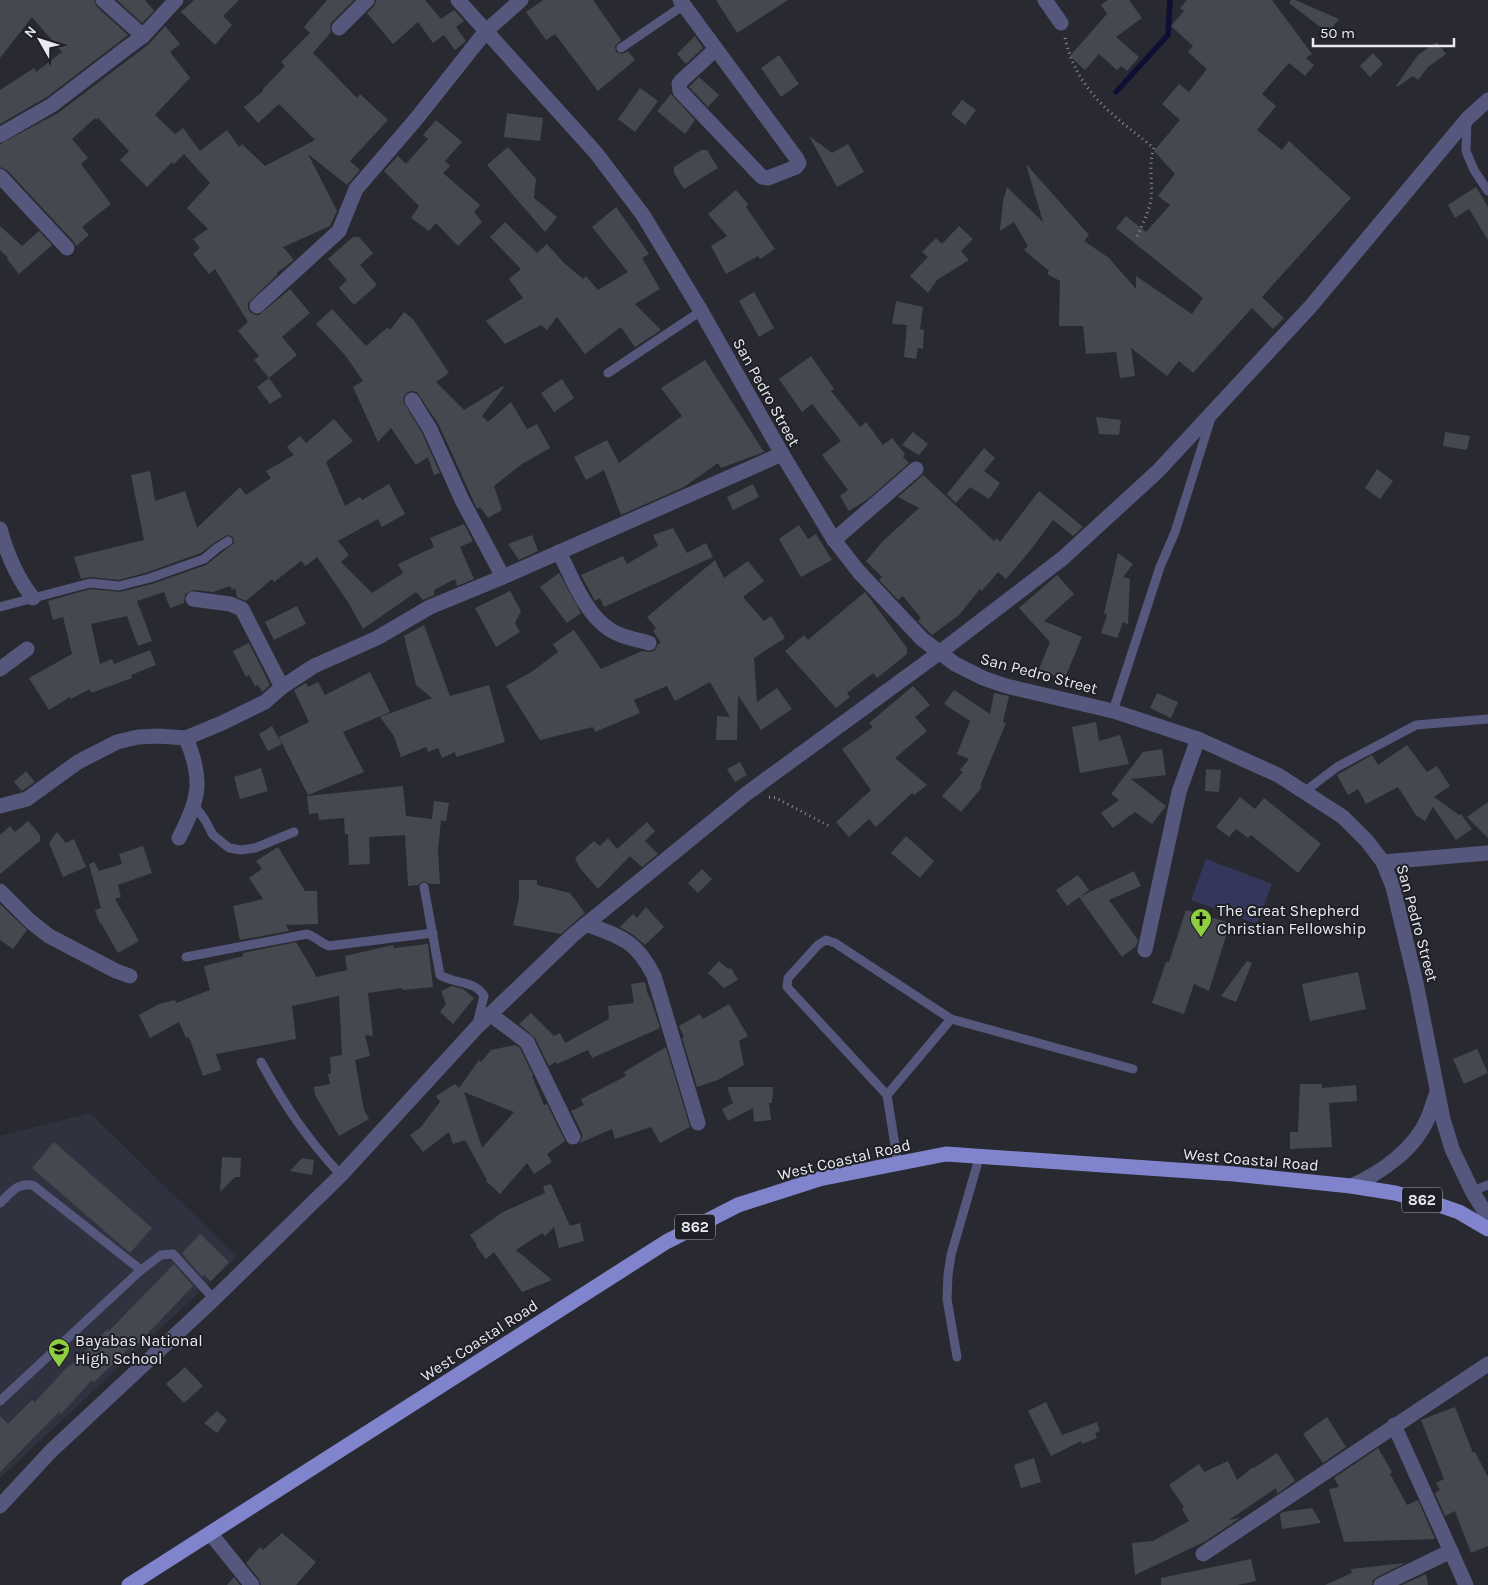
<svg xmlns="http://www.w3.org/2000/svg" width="1488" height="1585" font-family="Karla,sans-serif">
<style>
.built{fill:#313240}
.green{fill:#34365c}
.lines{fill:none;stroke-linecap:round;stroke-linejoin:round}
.stream{stroke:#100e32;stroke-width:5.5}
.building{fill:#464850;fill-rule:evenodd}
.path{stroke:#8d8d93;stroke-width:3;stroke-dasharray:1 4;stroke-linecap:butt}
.service{stroke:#55587c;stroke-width:9}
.minor{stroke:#55587c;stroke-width:15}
.tertiary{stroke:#55587c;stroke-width:15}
.primary{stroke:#8084cd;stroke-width:15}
.labels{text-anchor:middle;stroke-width:4;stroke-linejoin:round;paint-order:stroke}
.shield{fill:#1f2027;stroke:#acadb3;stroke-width:1}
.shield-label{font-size:15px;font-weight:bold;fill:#e9e9ef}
.street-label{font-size:16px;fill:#e9e9ef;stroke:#1f2027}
.poi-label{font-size:16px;fill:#e9e9ef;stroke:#1f2027;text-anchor:start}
</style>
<rect width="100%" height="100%" fill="#292931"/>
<polygon class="built" points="90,1113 237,1257 0,1478 0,1136"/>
<polygon class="green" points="1206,859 1272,884 1257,924 1191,900"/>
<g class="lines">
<polyline class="stream" points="1116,92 1168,35 1170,0"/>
</g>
<g class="building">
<polygon points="0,0 94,0 97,7 128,35 47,97 0,124 0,90 34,68 36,72 62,52 32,17 0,58"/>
<polygon points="117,0 145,0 154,11 142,23"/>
<polygon points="194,0 239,0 223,16 232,25 215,45 181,12"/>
<polygon points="327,0 354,0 332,22 330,26 331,32 313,53 357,98 360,94 388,120 350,161 360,170 347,185 308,154 337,211 330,226 283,247 294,260 277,273 277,275 248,303 248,308 250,312 255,315 259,315 290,289 310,313 282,337 297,355 269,378 254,360 259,356 238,331 248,322 215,269 209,274 193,254 200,248 193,239 208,229 187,208 210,183 184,154 174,164 172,162 147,187 120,160 129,151 98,118 96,120 95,118 72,139 88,158 81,164 111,204 82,227 89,235 76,246 74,242 7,170 0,167 0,144 58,113 149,44 165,26 180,44 170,52 190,78 155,115 175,134 183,128 200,151 227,130 239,147 242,144 265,166 315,140 279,104 258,123 244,107 263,91 262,90 285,66 281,62 310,33 304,27"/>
<polygon points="376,0 425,0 441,19 454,10 464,21 456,27 466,41 455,50 444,35 433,43 418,22 393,44 367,13 374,6"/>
<polygon points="543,0 593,0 621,40 615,46 616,52 622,54 628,51 635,60 598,91 555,34 546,40 526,12"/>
<polygon points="716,0 788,0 737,33"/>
<polygon points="1108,0 1129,0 1142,18 1116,37 1139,57 1127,71 1121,66 1117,70 1099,54 1085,70 1070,56 1107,14 1101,5"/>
<polygon points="1187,0 1272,0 1312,54 1306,58 1314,65 1305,76 1289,63 1262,94 1276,106 1257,130 1282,150 1289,141 1351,198 1262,297 1284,318 1273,329 1252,308 1193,373 1179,361 1167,376 1131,348 1135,376 1120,378 1116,352 1086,354 1083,326 1059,326 1060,281 1047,274 1049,271 1024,250 1028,246 1014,222 1000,231 1003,201 1007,187 1043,222 1026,164 1089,235 1084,241 1109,258 1136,289 1136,276 1192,314 1203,298 1116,228 1126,216 1146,232 1170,205 1158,196 1175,174 1154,151 1180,120 1162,104 1179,84 1189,92 1207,69 1188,52 1193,46 1171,26 1184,11 1180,8"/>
<polygon points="1291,0 1295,0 1339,19 1328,33 1289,3"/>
<polygon points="695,36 703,48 686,64 677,54"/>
<polygon points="1437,42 1446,54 1428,67 1418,80 1413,76 1397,87 1396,86 1418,55"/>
<polygon points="1373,53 1383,64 1370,77 1360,66"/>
<polygon points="779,55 799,84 781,97 761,68"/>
<polygon points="699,77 719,95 708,107 689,87"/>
<polygon points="640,88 658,101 635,132 618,119"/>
<polygon points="671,94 695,120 685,134 657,111"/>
<polygon points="962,100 976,110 965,125 951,114"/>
<polygon points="507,113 543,118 540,141 504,137"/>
<polygon points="436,120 462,142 445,161 450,166 443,173 480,205 474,212 482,222 458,246 436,223 429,231 411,218 419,206 384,171 398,156 406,164 428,139 423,135"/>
<polygon points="809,136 832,153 848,144 864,172 837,187"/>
<polygon points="508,147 536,179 534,198 557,217 545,232 487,165"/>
<polygon points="701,150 707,150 718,168 684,189 674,173 674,167"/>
<polygon points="1476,187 1488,207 1488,240 1469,209 1455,218 1448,205"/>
<polygon points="736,190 748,204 746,207 775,249 760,259 758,256 726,274 711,246 727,236 708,214"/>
<polygon points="616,207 649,254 642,258 660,289 635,304 661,330 635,347 621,327 585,354 557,317 547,330 541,325 505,344 486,321 523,298 509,279 521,269 490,237 505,222 537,253 547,244 564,263 583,279 586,276 598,290 628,272 592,227"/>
<polygon points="0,226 22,246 39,231 52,245 19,274 7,259 8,258 0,250"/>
<polygon points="959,226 973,239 961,251 969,260 937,280 928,293 910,276 928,257 922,252 936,238 942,244"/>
<polygon points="353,237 359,237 373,253 360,265 377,285 354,305 339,288 347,280 328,259"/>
<polygon points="754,292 774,328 759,337 739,301"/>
<polygon points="896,301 923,307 920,329 924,330 923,349 918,348 916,359 904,357 907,325 892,324"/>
<polygon points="332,309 366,346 388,327 390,330 404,312 413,319 449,373 436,382 464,410 503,386 504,387 482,416 488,422 511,402 527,429 537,424 550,448 522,464 494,486 502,510 488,518 480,507 477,509 439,425 417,392 412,391 408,392 404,396 403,401 422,433 440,473 434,475 428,457 416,465 391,428 378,442 353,387 363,381 345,355 316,324"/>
<polygon points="811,356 834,389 831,391 860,427 866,422 883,445 892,438 905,454 903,457 909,463 868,499 849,511 840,496 848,490 822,455 841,441 812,404 802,412 779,379"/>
<polygon points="705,360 764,452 721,468 718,463 684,487 621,515 604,470 586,480 574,457 607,440 619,463 682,416 661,388"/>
<polygon points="269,378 282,396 270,404 257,387"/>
<polygon points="562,379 574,398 554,412 541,393"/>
<polygon points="1096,417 1121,420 1119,435 1099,434"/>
<polygon points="334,419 353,441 326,462 345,506 360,497 362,500 389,484 405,514 382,527 378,519 338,541 349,555 341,562 372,593 403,573 398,564 434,547 430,538 464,524 473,541 460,547 474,579 457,586 455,579 434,590 434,595 423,600 416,592 363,629 348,602 317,557 306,566 301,561 274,582 272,579 246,601 237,597 235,588 232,590 230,586 213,592 194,590 185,594 184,603 170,608 164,592 137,601 152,641 138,646 127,616 91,624 100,664 112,659 114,664 150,650 156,665 131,675 132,678 91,693 90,689 71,699 70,697 49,710 29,678 72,654 63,617 53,620 48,601 90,589 120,592 152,584 206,565 234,543 233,537 227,535 214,543 201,553 148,572 119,580 90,577 81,579 74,557 144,540 131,475 150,471 155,501 185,491 197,528 240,487 246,495 271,478 266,471 294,455 287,447 300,436 306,443"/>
<polygon points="913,432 928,444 919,455 902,445"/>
<polygon points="1445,432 1470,436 1467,450 1443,446"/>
<polygon points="984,448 995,458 984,471 1000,483 989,499 970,487 956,503 947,494"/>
<polygon points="1377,469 1393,481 1380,499 1365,488"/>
<polygon points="923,475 994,541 997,538 1000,542 1039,491 1083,527 1073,536 1053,520 1029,552 1006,579 998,572 982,591 980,589 959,615 932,635 918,621 921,618 903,596 898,600 879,580 882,577 866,561 883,541 919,508 898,497"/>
<polygon points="753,484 759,497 733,510 727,497"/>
<polygon points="799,525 808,539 816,534 832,560 801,577 779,539"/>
<polygon points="673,528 687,553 706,543 713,557 604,607 600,598 595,601 581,575 623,556 627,564 658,546 653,535"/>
<polygon points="532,535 538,551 519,560 508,544"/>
<polygon points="1118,553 1133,564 1123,577 1130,579 1128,624 1123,622 1117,638 1101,633 1107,615 1104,613"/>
<polygon points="715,560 724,578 748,561 764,581 743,597 764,621 771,616 785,638 754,658 757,702 777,688 792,709 761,730 738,695 737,740 716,740 717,716 730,717 710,682 675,701 667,686 634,700 640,713 595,732 593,727 540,740 506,686 533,671 558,652 553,644 574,630 601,669 642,651 651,652 655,650 658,644 661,643 653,631 656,628 647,617"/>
<polygon points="559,573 581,613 567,623 540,587"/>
<polygon points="1057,575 1074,594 1044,621 1082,637 1064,680 1039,669 1050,642 1019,608"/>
<polygon points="510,591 521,611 515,623 520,632 496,647 475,608"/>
<polygon points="865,592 907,648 907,654 877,678 873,673 847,693 850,697 836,708 785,651 804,635 808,640"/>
<polygon points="297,606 306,624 274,640 265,622"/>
<polygon points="424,625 450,696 489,685 505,742 456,757 455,752 442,758 438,748 428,752 426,747 401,757 394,736 380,717 432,698 416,685 404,636"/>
<polygon points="249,643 270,685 262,692 258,685 255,686 249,675 246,677 233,651"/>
<polygon points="370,672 390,712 343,732 364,772 308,795 279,737 309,722 294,690 306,683 308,687 318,682 325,695"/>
<polygon points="913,686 930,705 915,717 927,731 895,758 927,785 914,795 912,793 876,827 869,819 849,837 836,822 871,790 842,749 873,727 869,723"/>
<polygon points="954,690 990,714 994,693 1009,696 1003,722 1006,723 980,786 982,787 961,812 942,796 963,772 960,770 969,759 957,754 970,721 944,704"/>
<polygon points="1157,693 1178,702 1171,718 1150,708"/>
<polygon points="1096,722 1099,741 1120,735 1129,764 1080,773 1072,727"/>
<polygon points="272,726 282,744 268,751 259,734"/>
<polygon points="1407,745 1427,772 1437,766 1450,786 1434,797 1459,815 1461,814 1472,829 1456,840 1433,807 1425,821 1416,815 1398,787 1366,804 1358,789 1348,795 1337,775 1372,755 1378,765"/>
<polygon points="1162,749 1166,775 1131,779 1166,806 1152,824 1135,812 1113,828 1101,813 1119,800 1111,794 1143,752"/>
<polygon points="740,762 747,775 735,782 727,769"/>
<polygon points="261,768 268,791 240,799 234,777"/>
<polygon points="1206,769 1221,770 1219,792 1205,791"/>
<polygon points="26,771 35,782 22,791 14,782"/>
<polygon points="403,786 406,816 441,820 438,850 440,884 430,884 423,881 418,885 408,886 405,835 369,837 370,864 349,865 348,834 345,834 344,818 319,820 318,813 309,814 307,796"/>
<polygon points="1240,797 1255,809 1264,798 1321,844 1298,873 1251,835 1248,838 1236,829 1229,837 1216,827"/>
<polygon points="434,801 449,803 446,821 432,819"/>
<polygon points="1488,802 1488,838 1467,817"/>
<polygon points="28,821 40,835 40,841 0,874 0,835 10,826 15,832"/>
<polygon points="647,822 655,831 645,841 658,854 642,867 630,856 598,889 580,868 575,858 594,841 600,846 608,838 617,849"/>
<polygon points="57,832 66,843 74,839 86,867 63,877 49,843"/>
<polygon points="906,836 934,861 920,878 891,853"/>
<polygon points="143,846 152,873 118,885 121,897 115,899 139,941 118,953 101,923 100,924 95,910 101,908 89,864 94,862 99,871 122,864 119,854"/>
<polygon points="278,847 305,891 317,891 318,924 286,925 289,931 240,940 233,906 263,899 249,878 262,869 256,861"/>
<polygon points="702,869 712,879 698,893 688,883"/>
<polygon points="1134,871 1141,886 1109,900 1138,940 1136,946 1122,957 1079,897"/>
<polygon points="1078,875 1089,890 1067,906 1056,890"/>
<polygon points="519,880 537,880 537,885 570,893 585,913 561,934 513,925 519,898"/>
<polygon points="0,904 27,930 13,949 0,940"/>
<polygon points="646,907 664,927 645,945 632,934 620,927 633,914 637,918"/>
<polygon points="1186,910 1230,923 1209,991 1194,984 1184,1014 1152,1003 1166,962 1169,962"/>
<polygon points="296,942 314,972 316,977 347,970 345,956 393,945 394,948 428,944 433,987 403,990 402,988 368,993 373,1036 365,1035 370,1056 355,1060 364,1110 369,1119 339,1136 315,1095 314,1087 330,1084 328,1074 331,1073 330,1057 342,1055 339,996 292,1006 296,1039 216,1054 221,1070 203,1076 189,1037 186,1038 179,1022 150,1038 139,1015 159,1004 175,1000 176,1003 210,990 204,966 243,956 243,953"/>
<polygon points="719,961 728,969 731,968 738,980 724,988 708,973"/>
<polygon points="1247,961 1252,963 1236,1002 1221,996"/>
<polygon points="1358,972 1366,1009 1310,1021 1302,984"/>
<polygon points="645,982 647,992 651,1000 660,1028 592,1058 588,1050 557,1064 556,1062 549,1066 535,1038 519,1024 531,1013 554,1036 560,1033 565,1043 609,1019 608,1006 634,1003 631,984"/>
<polygon points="452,986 463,989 474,998 453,1024 440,1012 446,1004 441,991"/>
<polygon points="729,1004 748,1036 739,1041 744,1065 718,1080 697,1087 682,1038 684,1037 679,1026 700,1014 703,1019"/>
<path d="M515,1045L520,1048L533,1075L532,1076L544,1105L547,1104L565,1141L547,1154L552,1162L534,1174L527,1163L500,1194L486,1181L487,1180L465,1140L453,1144L449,1132L423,1152L410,1135L420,1128L440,1102L436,1096L455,1084L459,1088L479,1060L481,1062L491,1050ZM464,1092L514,1112L482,1148Z"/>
<polygon points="666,1047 690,1127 660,1143 651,1127 615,1139 612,1129 580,1143 582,1138 582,1133 571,1111 584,1105 581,1099 626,1076 624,1072"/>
<polygon points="1477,1049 1488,1073 1464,1084 1453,1059"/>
<polygon points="1300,1084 1322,1084 1322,1088 1356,1085 1357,1101 1329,1103 1332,1147 1290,1149 1290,1132 1298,1132"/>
<polygon points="727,1087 773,1087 772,1103 769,1103 771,1120 754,1122 753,1108 728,1121 722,1109 733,1103"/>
<polygon points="54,1142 152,1228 130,1253 32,1168"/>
<polygon points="222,1157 241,1158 240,1177 235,1177 220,1192"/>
<polygon points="302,1158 314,1160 312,1175 290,1171"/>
<polygon points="551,1184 570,1226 580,1223 584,1241 559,1248 554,1227 545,1236 542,1233 516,1250 552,1280 522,1292 494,1252 486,1259 476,1246 477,1245 470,1235 503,1212 545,1193 543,1186"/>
<polygon points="200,1234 229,1262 211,1281 204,1275 202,1277 182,1253"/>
<polygon points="174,1264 193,1286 132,1350 130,1347 94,1382 92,1380 61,1414 59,1412 0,1472 0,1416 8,1424 32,1400 35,1402 69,1365 70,1366 108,1329 109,1331"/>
<polygon points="185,1367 203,1386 184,1403 166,1384"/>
<polygon points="1046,1402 1062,1435 1097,1422 1100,1431 1095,1433 1097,1438 1082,1444 1081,1441 1051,1456 1028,1411"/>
<polygon points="1455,1407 1473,1453 1475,1452 1488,1477 1488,1546 1471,1553 1455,1511 1445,1516 1435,1493 1440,1490 1436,1483 1444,1479 1421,1420"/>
<polygon points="217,1411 227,1420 217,1433 204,1423"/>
<polygon points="1327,1417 1346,1447 1323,1463 1303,1434"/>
<polygon points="1378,1448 1392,1472 1390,1474 1407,1505 1418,1500 1435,1539 1344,1542 1329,1489 1339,1487 1334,1478"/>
<polygon points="1277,1453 1295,1481 1277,1494 1276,1488 1229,1520 1240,1518 1206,1541 1135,1575 1132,1543 1153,1541 1189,1521 1182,1509 1184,1507 1169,1485 1199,1464 1204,1472 1228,1461 1237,1480 1253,1467 1254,1468"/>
<polygon points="1034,1458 1041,1482 1021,1488 1014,1465"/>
<polygon points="1312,1508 1321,1523 1282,1529 1280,1514 1283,1512"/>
<polygon points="282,1533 316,1562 296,1585 261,1585 259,1579 246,1563 260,1547 263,1550"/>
<polygon points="1251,1559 1256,1581 1237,1585 1161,1585 1161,1578"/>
<polygon points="1405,1563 1377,1577 1373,1580 1372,1585 1325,1585 1352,1573 1351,1569"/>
<polygon points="1426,1574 1428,1585 1402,1585"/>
<polygon points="234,1577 240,1585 227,1585"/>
</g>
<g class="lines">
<g class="path">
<path d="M1065,38C1077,92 1114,116 1154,148C1148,163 1153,182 1151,199C1149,212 1142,225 1137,237"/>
<polyline points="769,797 776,798 829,826"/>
</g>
<g class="service">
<polyline points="621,48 684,5"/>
<polyline points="1467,120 1466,151 1474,170 1488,191"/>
<polyline points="608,373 701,311"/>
<polyline points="0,607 90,583 119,586 150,578 204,559 217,548 228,541"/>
<polyline points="1113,711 1160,567 1175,532 1211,418"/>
<polyline points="1304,792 1337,767 1416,725 1488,719"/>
<polyline points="194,805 205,820 213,835 229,848 241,850 255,848 294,832"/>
<path d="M424,887L440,975C454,984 475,980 484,996L477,1024"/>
<path d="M186,957L307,934C316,937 321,943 329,946L433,933"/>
<path d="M261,1062C285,1106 307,1139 341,1175"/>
<polyline points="887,1095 951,1019"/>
<polyline points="898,1164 887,1095 787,987 788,978 818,945 826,940 835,943 951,1019 1133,1069"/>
<polyline points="1472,1191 1488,1185"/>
<path d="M0,1203C11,1193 18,1181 34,1186L141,1270"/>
<polyline points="957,1357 947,1299 948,1275 951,1255 980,1155"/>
<polyline points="0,1401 141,1270 161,1255 173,1254 214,1299"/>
</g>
<g class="minor">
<polyline points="103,0 143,36"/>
<polyline points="680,0 797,159 799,163 796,167 768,178 762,177 680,91 679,84 681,81 716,49"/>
<polyline points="1045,0 1061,23"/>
<polyline points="339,28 367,0"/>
<polyline points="0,176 67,248"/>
<polyline points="257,306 339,231 356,189 417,118 486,31 521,0"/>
<polyline points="412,400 430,429 462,500 503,577"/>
<path d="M0,529C7,554 16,577 33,598"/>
<polyline points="834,540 916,469"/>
<path d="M559,552C572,577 584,612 609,629C620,637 635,639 649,643"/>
<polyline points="193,599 230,604 242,609 282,687"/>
<polyline points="0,669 27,649"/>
<polyline points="0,806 27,799 78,762 117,742 138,737 158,736 186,738 222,723 265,702 282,687 314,666 377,638 430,607 503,577 782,454"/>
<path d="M179,838C199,798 204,781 186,738"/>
<polyline points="1383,862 1488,853"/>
<polyline points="0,891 30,921 49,936 116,971 130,976"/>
<path d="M586,924C621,937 636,940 654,976L698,1123"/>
<polyline points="1145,950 1179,792 1198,739"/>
<polyline points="490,1014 527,1042 573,1137"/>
<polyline points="1394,1425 1466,1585"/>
<polyline points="0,1506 51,1451 214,1299 341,1175 477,1027 573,935 746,794 939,653 1063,558 1158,471 1311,306 1468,118 1488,100"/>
<polyline points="210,1533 252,1585"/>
<polyline points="1203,1554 1488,1364"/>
<polyline points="1381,1585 1451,1551"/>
</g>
<g class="tertiary">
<polyline points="458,0 596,153 643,215 701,311 782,454 834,540 859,572 922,639 955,664 983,678 1006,686 1113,711 1198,739 1278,775 1343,817 1367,841 1383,862 1393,887 1416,983 1443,1119 1452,1149 1472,1191 1488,1217"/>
<polyline points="0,135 52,105 124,50 143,36 176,0"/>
<path d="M1351,1186C1381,1173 1415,1149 1428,1118C1431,1110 1434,1101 1437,1092"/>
</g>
<polyline class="primary" points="129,1585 666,1242 738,1205 819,1179 946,1154 1234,1174 1351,1186 1395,1193 1436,1204 1459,1212 1488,1229"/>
</g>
<defs>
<g id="church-pin" transform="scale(1.125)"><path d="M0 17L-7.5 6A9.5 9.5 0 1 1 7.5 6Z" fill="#8fcd41" stroke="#1f2027"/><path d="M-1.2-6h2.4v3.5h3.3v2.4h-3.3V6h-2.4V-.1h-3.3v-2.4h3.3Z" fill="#111"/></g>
<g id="school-pin" transform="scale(1.125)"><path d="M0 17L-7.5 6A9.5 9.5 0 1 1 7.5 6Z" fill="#8fcd41" stroke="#1f2027"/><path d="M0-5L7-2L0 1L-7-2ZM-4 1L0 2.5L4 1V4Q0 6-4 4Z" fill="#111"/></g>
</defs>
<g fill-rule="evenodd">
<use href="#church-pin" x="1201" y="919"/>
<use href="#school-pin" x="59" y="1349"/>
</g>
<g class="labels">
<g class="shield">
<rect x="1402" y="1187.5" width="40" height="25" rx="4"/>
<rect x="675" y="1214.5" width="40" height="25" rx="4"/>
</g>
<g class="shield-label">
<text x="1422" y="1205">862</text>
<text x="695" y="1232">862</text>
</g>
<g class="street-label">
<text transform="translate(767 392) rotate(61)" y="6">San Pedro Street</text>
<text transform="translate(1039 673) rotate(15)" y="6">San Pedro Street</text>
<text transform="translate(1418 923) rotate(75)" y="6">San Pedro Street</text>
<text transform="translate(844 1159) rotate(-13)" y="6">West Coastal Road</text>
<text transform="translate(1251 1159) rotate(5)" y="6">West Coastal Road</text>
<text transform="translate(479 1340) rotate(-33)" y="6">West Coastal Road</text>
</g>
<g class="poi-label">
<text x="1217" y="916">The Great Shepherd<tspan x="1217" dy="18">Christian Fellowship</tspan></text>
<text x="75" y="1346">Bayabas National<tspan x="75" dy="18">High School</tspan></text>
</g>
</g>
<g transform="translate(40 40) rotate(309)" stroke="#1f2027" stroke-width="4" paint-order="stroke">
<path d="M0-4L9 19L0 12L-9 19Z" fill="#e9e9ef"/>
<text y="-8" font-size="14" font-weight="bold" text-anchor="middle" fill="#e9e9ef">N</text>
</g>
<path d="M1313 38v8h141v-8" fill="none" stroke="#e9e9ef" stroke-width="2.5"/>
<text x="1320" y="38" font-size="15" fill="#e9e9ef" stroke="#1f2027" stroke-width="4" paint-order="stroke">50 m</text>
</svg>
